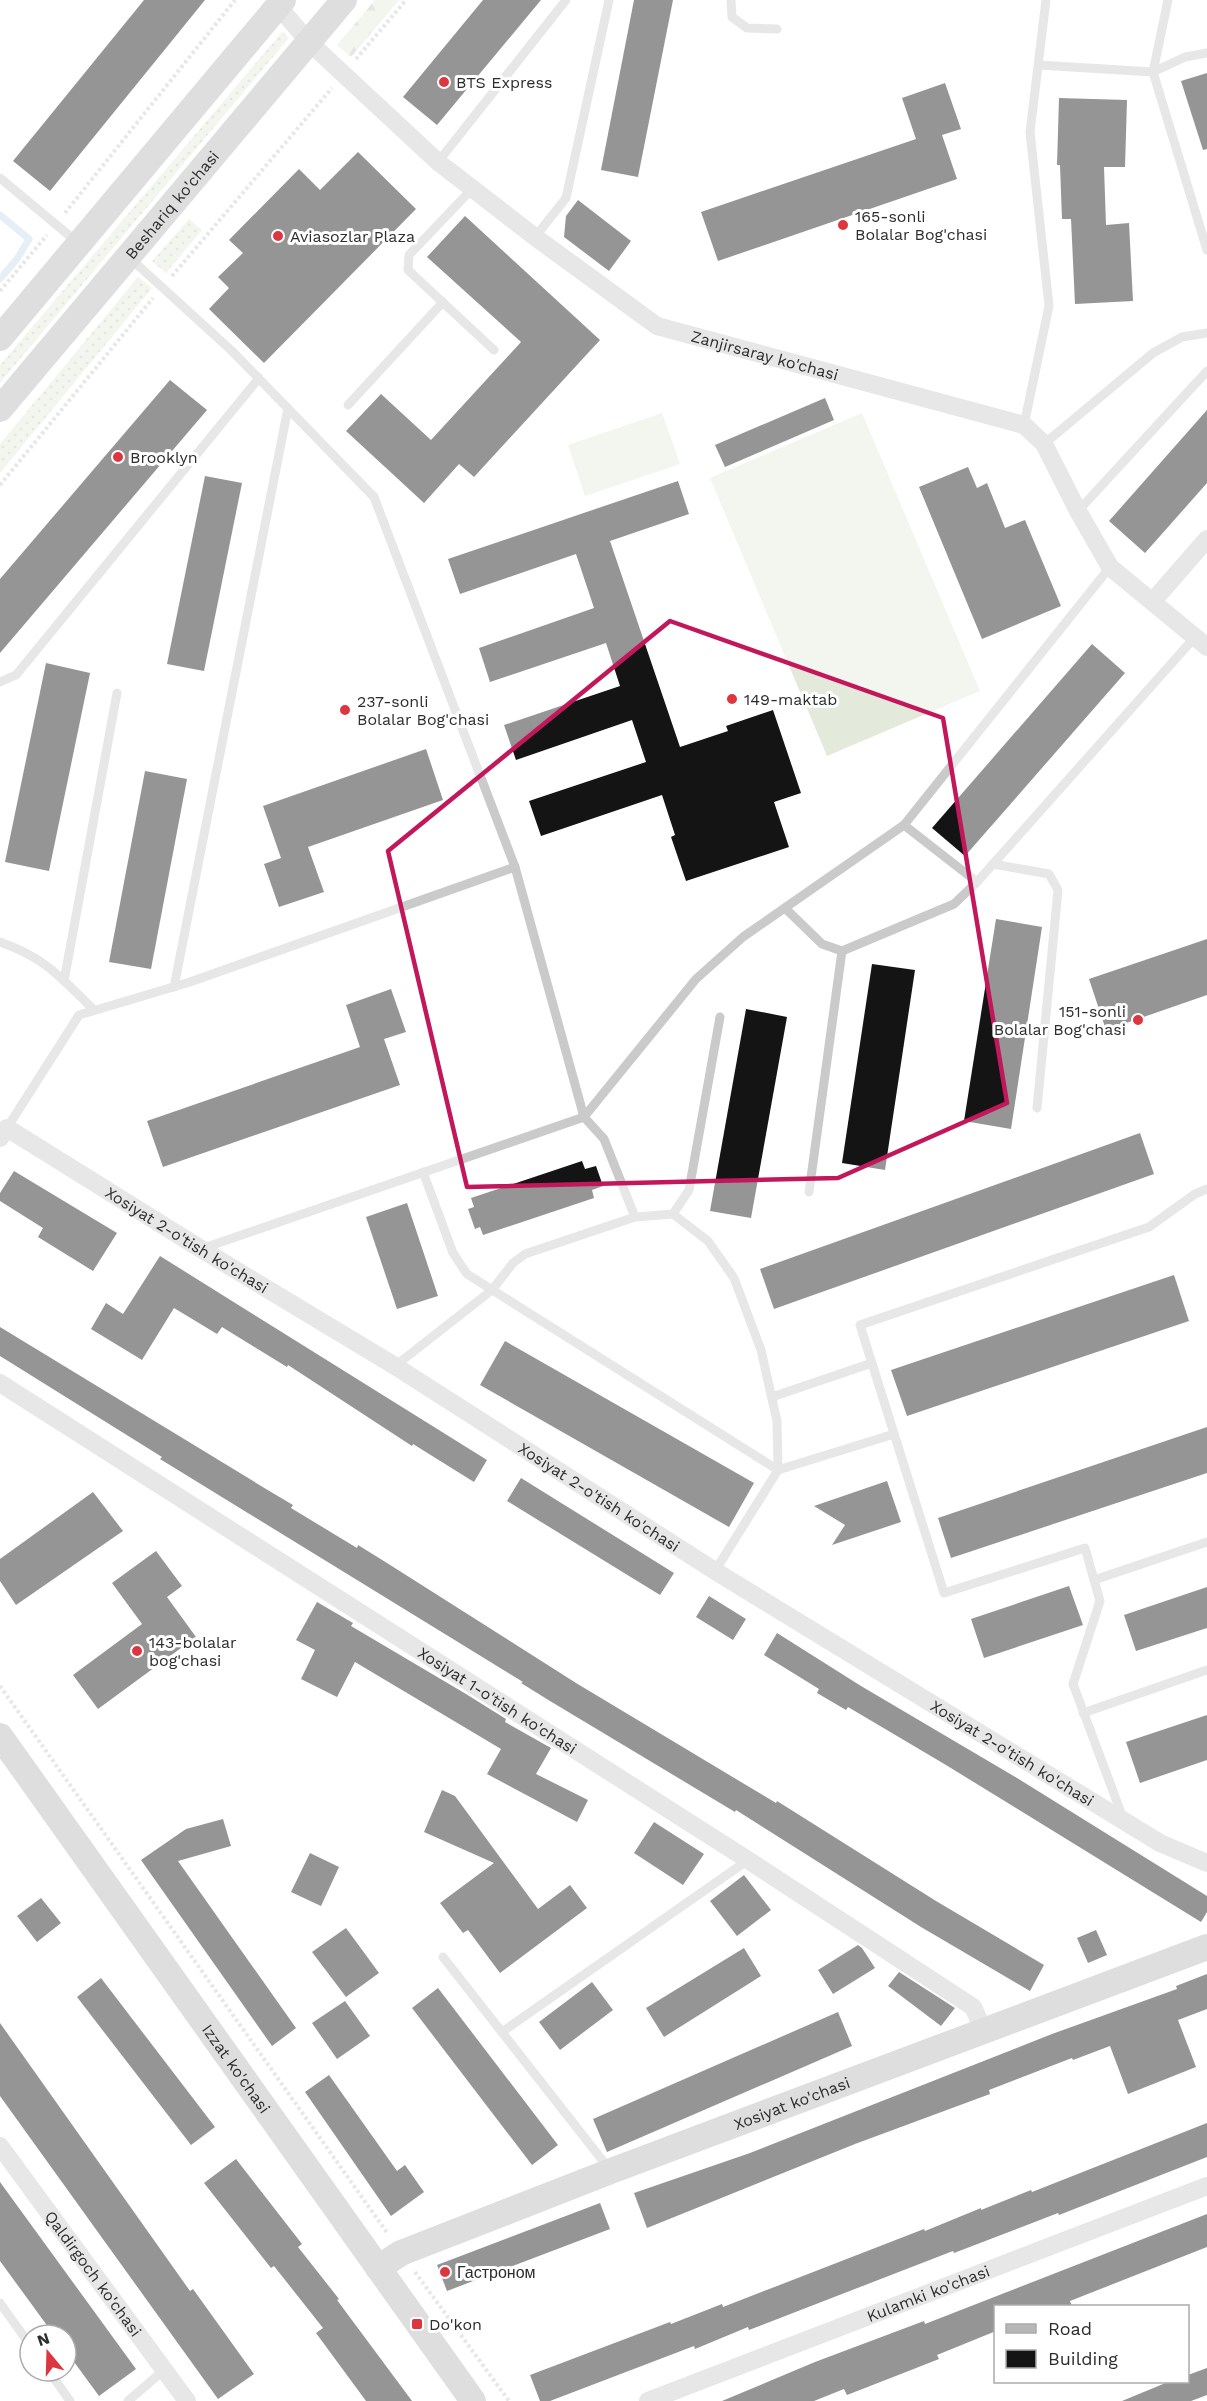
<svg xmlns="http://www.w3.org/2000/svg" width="1207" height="2401" font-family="'Work Sans',sans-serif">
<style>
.grass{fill:url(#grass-dots)}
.forest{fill:url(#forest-firs)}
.pitch{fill:#e3eadb}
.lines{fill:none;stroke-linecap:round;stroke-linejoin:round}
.stream{stroke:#c8dce9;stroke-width:7}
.building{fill:#141414}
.path{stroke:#cacaca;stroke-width:4;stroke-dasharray:3 3;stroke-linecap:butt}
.service{stroke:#cacaca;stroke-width:9}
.minor{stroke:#cacaca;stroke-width:18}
.secondary{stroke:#b7b7b7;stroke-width:26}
.marked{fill:none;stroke:#c2185b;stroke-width:4.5;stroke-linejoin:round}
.poi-dot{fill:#dc3741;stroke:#fff;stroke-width:2}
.labels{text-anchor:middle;stroke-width:6;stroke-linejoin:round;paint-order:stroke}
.poi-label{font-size:16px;fill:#2d2d2d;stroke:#fff;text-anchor:start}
.street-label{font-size:16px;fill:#2d2d2d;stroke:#fff}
</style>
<defs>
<pattern id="grass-dots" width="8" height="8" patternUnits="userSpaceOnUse" patternTransform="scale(1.5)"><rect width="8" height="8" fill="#e3eadb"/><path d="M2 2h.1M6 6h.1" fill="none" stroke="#c3c9bc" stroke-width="1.8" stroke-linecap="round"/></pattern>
<pattern id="forest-firs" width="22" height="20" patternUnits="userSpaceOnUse" patternTransform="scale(1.5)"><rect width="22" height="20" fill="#e3eadb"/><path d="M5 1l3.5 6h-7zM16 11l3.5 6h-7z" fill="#c3c9bc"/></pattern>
</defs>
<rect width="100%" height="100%" fill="#fff"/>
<g class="grass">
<polygon points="282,32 287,35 288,39 0,383 0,365"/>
<polygon points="189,219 202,230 166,273 152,261"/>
<polygon points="138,277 152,288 0,473 0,444"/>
</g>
<polygon class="forest" points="375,0 399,0 351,57 337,45"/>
<g class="pitch">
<polygon points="662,413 680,464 585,496 568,445"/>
<polygon points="862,413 980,691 827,756 710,478"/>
</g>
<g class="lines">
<polyline class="stream" points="0,215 29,239 17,259 0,279"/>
</g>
<g class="building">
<polygon points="144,0 205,0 50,191 13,161"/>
<polygon points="483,0 541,0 437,125 403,97"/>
<polygon points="634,0 673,0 638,177 601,170"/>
<polygon points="1207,73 1207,149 1203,150 1181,81"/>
<polygon points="945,83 961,129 942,135 957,179 718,261 701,212 916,139 902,98"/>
<polygon points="1059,98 1127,100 1125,167 1104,167 1106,225 1129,223 1133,301 1075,304 1071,219 1062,219 1060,165 1057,165"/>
<polygon points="358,152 416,209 264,363 209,309 229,288 218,277 243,253 229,240 299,169 320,190"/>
<polygon points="578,200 631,241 609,271 564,237 566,216"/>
<polygon points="465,216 600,340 474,477 459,464 424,503 346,431 381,394 431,440 521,342 427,257"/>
<polygon points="170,380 207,410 0,653 0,579"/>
<polygon points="825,398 834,420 725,467 715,445"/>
<polygon points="1207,410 1207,483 1145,553 1109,521"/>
<polygon points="968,467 977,488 987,483 1005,528 1025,520 1061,606 982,639 919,487"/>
<polygon points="205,476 242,483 204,671 167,664"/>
<polygon points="678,481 689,514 610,541 680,747 728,731 726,726 773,710 801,793 774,802 789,847 686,881 671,837 675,835 662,795 541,836 529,801 646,762 632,720 516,760 504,725 620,686 606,643 490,682 479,648 594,608 576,554 460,594 448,559"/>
<polygon points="1092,644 1125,673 965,856 932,828"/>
<polygon points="46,663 90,673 49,871 5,862"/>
<polygon points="426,749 443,800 308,847 324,892 279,907 264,864 281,858 263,806"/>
<polygon points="145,771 187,779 151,969 109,962"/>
<polygon points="996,919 1042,927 1011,1129 964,1121"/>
<polygon points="1207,939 1207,995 1106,1030 1089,979"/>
<polygon points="872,964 915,970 885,1170 842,1163"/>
<polygon points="391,989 406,1032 384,1039 400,1085 163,1167 147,1121 360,1047 346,1005"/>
<polygon points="746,1009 787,1017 751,1218 710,1211"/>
<polygon points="1140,1133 1154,1174 774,1309 760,1269"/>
<polygon points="582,1161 585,1169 596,1166 603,1186 592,1190 594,1198 483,1235 480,1227 475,1229 468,1209 474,1207 471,1198"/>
<polygon points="14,1171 117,1233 93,1271 38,1237 43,1228 0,1201 0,1193"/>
<polygon points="407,1203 438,1296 397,1309 366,1217"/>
<polygon points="160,1256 487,1460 474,1482 413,1444 412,1446 288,1365 287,1367 222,1327 217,1334 174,1308 142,1360 91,1329 106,1303 123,1314"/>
<polygon points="1174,1275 1189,1321 907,1416 891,1370"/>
<polygon points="0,1327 271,1492 293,1505 291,1508 357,1548 358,1545 387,1563 576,1683 776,1803 777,1801 936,1901 1044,1965 1030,1991 921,1927 736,1810 735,1812 550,1701 521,1683 523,1682 160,1459 162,1457 0,1356"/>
<polygon points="505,1341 754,1483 729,1527 480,1385"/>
<polygon points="1207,1427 1207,1473 951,1558 938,1518"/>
<polygon points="521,1478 674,1573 660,1595 507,1501"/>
<polygon points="887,1481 901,1522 832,1545 845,1525 814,1506"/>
<polygon points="93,1492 123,1531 16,1605 0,1581 0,1559"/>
<polygon points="156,1551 182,1586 167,1597 196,1637 98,1709 73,1675 142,1624 112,1583"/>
<polygon points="1069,1586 1083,1625 984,1658 971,1619"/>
<polygon points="1207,1587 1207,1628 1136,1651 1124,1615"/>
<polygon points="709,1596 746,1619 733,1640 696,1617"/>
<polygon points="317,1602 353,1623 351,1626 466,1694 506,1719 505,1722 551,1748 536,1774 588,1800 577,1822 487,1774 501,1749 355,1662 337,1697 301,1679 315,1650 296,1640"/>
<polygon points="777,1633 861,1686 1017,1778 1207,1896 1207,1912 1201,1922 946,1765 848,1707 846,1710 817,1693 819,1689 764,1655"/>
<polygon points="1207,1715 1207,1760 1140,1783 1126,1742"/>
<polygon points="442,1790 455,1796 538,1909 570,1885 587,1908 500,1973 468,1930 463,1933 440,1903 494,1863 424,1832"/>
<polygon points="223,1819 231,1846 178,1861 296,2028 272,2046 141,1860 186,1829"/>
<polygon points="654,1822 704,1854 683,1885 634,1853"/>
<polygon points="310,1853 339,1867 321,1906 291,1892"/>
<polygon points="744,1875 771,1910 737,1936 710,1901"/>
<polygon points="41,1898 61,1923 37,1942 17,1916"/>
<polygon points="346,1928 379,1973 346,1997 312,1952"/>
<polygon points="1096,1930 1107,1955 1088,1963 1077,1938"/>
<polygon points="858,1945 862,1948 875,1968 833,1994 818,1970"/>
<polygon points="744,1948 761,1976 664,2037 646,2008"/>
<polygon points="899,1972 955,2008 941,2026 888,1986"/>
<polygon points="1207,1974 1207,2009 1178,2020 1196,2067 1128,2094 1110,2046 1073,2060 1072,2058 989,2090 990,2094 855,2144 647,2228 634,2193 750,2153 1052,2034 1177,1989 1176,1986"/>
<polygon points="101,1978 215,2127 191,2145 77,1997"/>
<polygon points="592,1982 613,2010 560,2050 539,2022"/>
<polygon points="438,1988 558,2145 532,2165 412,2008"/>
<polygon points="345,2001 370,2036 337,2059 312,2023"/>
<polygon points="838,2012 852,2046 607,2152 593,2119"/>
<polygon points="0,2023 190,2291 193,2289 254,2374 218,2399 0,2096"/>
<polygon points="329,2075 397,2171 405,2165 424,2192 391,2216 305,2092"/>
<polygon points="1207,2123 1207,2157 1059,2215 1058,2213 954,2253 953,2251 749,2330 748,2327 695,2349 694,2346 550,2401 540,2401 530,2375 670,2322 671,2324 722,2304 723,2307 924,2229 925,2231 981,2208 981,2210 1031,2190 1032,2192"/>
<polygon points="236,2159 302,2244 298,2247 339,2299 337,2300 412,2401 366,2401 316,2333 323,2328 274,2266 271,2268 204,2183"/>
<polygon points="0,2182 136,2369 99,2396 66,2351 66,2335 54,2335 0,2261"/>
<polygon points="600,2203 610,2229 447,2291 437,2265"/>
<polygon points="1207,2214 1207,2247 1070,2301 1072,2307 996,2307 996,2331 937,2355 939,2359 906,2372 847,2395 844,2389 814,2401 722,2401 815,2362 924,2321 925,2324"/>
<polygon points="1207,2368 1207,2395 1191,2401 1122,2401 1168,2382 1188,2382 1188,2375"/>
</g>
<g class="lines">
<g class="path">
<polyline points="356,59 406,0"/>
<polyline points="65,213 235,0"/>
<polyline points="172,276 332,88"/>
<polyline points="0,291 47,235"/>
<polyline points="0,485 153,298"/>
<polyline points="0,1686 388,2234"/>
<polyline points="415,2272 509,2401"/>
</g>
<g class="service">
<polyline points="731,0 732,17 747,28 777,29"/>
<polyline points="1039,65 1153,72 1207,250"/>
<polyline points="1153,72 1168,0"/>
<polyline points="1153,72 1185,57 1207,53"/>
<polyline points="438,162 566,0"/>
<polyline points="0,178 77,242"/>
<polyline points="472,189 409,255 408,270 494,350"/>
<polyline points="535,237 566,198 609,0"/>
<polyline points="130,258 233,352 374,497 515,867 584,1117 201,1249"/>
<polyline points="348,405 443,302"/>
<polyline points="1024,425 1049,306 1030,132 1046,0"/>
<polyline points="1044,444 1153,353 1182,337 1207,333"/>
<polyline points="1078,511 1207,371"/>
<polyline points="0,682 16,675 259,378"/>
<polyline points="904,825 977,882 1195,637"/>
<polyline points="993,864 1049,874 1058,890 1037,1108"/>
<polyline points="785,908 822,944 842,951 954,904 977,882"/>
<path d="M0,942C46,958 61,978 94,1010"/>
<polyline points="64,981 117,693"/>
<polyline points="174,987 288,408"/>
<polyline points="7,1128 79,1015 190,982 515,867"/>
<polyline points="423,1172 453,1253 467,1274 778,1470 894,1434"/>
<polyline points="809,1192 842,951"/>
<polyline points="673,1214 708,1241 734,1278 761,1350 777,1421 778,1470 715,1571"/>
<polyline points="635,1217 673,1214 689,1190 720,1017"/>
<polyline points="395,1366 492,1290 513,1263 525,1254 635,1217 604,1139 584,1117 696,979 743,937 904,825 1110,567"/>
<polyline points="772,1397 872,1363"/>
<polyline points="1094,1580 1207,1542"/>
<polyline points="1083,1713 1207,1670"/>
<polyline points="1123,1818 1073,1684 1100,1601 1085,1548 944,1593 860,1325 1149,1227 1195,1194 1207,1189"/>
<polyline points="443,1957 610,2170"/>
<polyline points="502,2032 748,1860"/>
<polyline points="0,2303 30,2345"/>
<polyline points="49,2371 70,2401"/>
<polyline points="128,2401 164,2370"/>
</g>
<g class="minor">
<path id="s1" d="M278,6L309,42L438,162L535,237L657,326L1024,425L1044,444L1078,511L1110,567L1207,647"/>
<polyline points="1153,601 1207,539"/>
<path id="s2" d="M0,1138L7,1128L201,1249L395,1366L715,1571L1160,1843L1207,1863"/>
<path id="s3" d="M0,1383L748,1860L973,2007L983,2029"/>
<path id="s4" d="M0,2146L187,2401"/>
<path id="s5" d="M648,2401L1207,2186"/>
</g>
<g class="secondary">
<polyline points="0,338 283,0"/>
<path id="s6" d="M0,409L344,0"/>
<path id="s7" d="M0,1736L473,2401"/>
<path id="s8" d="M378,2268L401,2253L611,2171L1207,1947"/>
</g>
</g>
<path d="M0 0H1207V2401H0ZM670,621L943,718L1007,1103L838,1178L467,1187L388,851Z" fill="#fff" fill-opacity=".55" fill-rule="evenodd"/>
<path class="marked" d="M670,621L943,718L1007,1103L838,1178L467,1187L388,851Z"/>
<g class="poi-dot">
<circle cx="444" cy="82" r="6"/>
<circle cx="843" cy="225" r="6"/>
<circle cx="278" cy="236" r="6"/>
<circle cx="118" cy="457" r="6"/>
<circle cx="732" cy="699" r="6"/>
<circle cx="345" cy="710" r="6"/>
<circle cx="1138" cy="1020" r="6"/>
<circle cx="137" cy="1651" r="6"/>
<circle cx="445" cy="2272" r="6"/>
<rect x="411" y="2318" width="12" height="12" rx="3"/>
</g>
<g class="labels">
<g class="poi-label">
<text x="456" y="88">BTS Express</text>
<text x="855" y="222">165-sonli<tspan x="855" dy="18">Bolalar Bog'chasi</tspan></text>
<text x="290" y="242">Aviasozlar Plaza</text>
<text x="130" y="463">Brooklyn</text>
<text x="744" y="705">149-maktab</text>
<text x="357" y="707">237-sonli<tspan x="357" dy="18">Bolalar Bog'chasi</tspan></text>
<text x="1126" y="1017" text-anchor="end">151-sonli<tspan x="1126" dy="18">Bolalar Bog'chasi</tspan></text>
<text x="149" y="1648">143-bolalar<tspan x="149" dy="18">bog'chasi</tspan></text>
<text x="457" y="2278">Гастроном</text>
<text x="429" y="2330">Do'kon</text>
</g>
<g class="street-label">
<text dy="6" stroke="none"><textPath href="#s6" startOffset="267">Beshariq ko'chasi</textPath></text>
<text dy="6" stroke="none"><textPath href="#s1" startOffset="609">Zanjirsaray ko'chasi</textPath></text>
<text dy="6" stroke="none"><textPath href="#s2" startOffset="224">Xosiyat 2-o'tish ko'chasi</textPath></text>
<text dy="6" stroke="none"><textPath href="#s2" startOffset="710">Xosiyat 2-o'tish ko'chasi</textPath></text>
<text dy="6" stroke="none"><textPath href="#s3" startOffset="590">Xosiyat 1-o'tish ko'chasi</textPath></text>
<text dy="6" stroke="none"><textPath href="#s2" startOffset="1196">Xosiyat 2-o'tish ko'chasi</textPath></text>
<text dy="6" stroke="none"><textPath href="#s7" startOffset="408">Izzat ko'chasi</textPath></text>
<text dy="6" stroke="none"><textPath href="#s8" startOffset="446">Xosiyat ko'chasi</textPath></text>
<text dy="6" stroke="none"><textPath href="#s4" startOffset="158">Qaldirgoch ko'chasi</textPath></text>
<text dy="6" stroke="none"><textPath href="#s5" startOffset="300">Kulamki ko'chasi</textPath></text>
</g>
</g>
<rect x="994" y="2305" width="195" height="78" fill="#ffffff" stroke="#ababab" stroke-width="1.5"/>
<rect x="1006" y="2324" width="30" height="9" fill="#b7b7b7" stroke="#ababab" stroke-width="1.5"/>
<text x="1048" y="2335" font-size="18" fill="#2d2d2d">Road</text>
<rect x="1006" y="2350" width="30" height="18" fill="#141414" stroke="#ababab" stroke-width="1.5"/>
<text x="1048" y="2365" font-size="18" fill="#2d2d2d">Building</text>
<g transform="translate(48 2353) rotate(341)"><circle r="28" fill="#ffffff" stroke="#ababab" stroke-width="1.5"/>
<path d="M0-4.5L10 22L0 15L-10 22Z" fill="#dc3741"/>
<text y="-9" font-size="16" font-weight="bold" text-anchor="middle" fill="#2d2d2d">N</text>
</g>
</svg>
